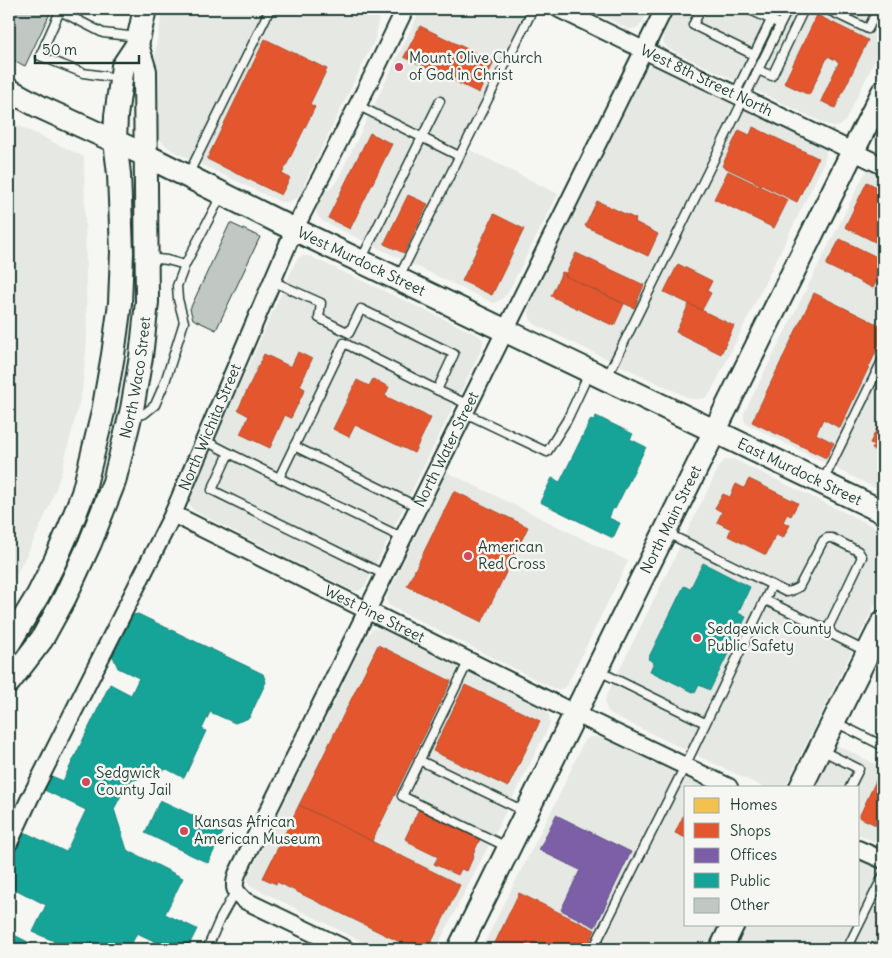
<svg xmlns="http://www.w3.org/2000/svg" width="892" height="958" font-family="Delius,sans-serif">
<style>
.built{fill:#e6e8e4}
.homes{fill:#f2c14e;stroke:#b39946}
.shops{fill:#e4572e;stroke:#a94f30}
.offices{fill:#7b5ea7;stroke:#5f5484}
.public{fill:#17a398;stroke:#19847a}
.building{fill:#c1c8c3;stroke:#1f3d34}
.lines{fill:none;stroke-linecap:round;stroke-linejoin:round}
.lane-casing{stroke:#1f3d34;stroke-width:11}
.street-casing{stroke:#1f3d34;stroke-width:20}
.secondary-casing{stroke:#1f3d34;stroke-width:26}
.lane{stroke:#f6f6f2;stroke-width:8}
.street{stroke:#f6f6f2;stroke-width:16}
.secondary{stroke:#f6f6f2;stroke-width:22}
.poi-dot{fill:#d1495b;stroke:#f6f6f2;stroke-width:2}
.labels{text-anchor:middle;stroke-width:5;stroke-linejoin:round;paint-order:stroke}
.poi-label{font-size:15px;fill:#1f3d34;stroke:#f6f6f2;text-anchor:start}
.street-label{font-size:15px;fill:#1f3d34;stroke:#f6f6f2}
</style>
<rect width="100%" height="100%" fill="#f6f6f2"/>
<filter id="ink" filterUnits="userSpaceOnUse"><feTurbulence type="fractalNoise" baseFrequency=".02" numOctaves="2"/><feDisplacementMap in="SourceGraphic" scale="10" xChannelSelector="R" yChannelSelector="G"/><feConvolveMatrix kernelMatrix="1 2 1 2 8 2 1 2 1" color-interpolation-filters="sRGB"/></filter>
<g filter="url(#ink)">
<g class="built">
<polygon points="163,9 247,9 259,14 262,9 379,9 378,23 375,39 305,182 303,191 297,198 288,202 281,202 173,151 163,143 156,135 152,99 156,46"/>
<polygon points="421,9 536,9 468,149 558,194 508,292 502,299 494,303 489,301 322,221 317,214 316,208 317,199 324,191 330,189 336,183"/>
<polygon points="588,9 649,9 643,22 637,28 629,29"/>
<polygon points="675,9 883,9 883,44 845,121 840,126 835,127 828,125 669,49 664,44 663,37 664,30"/>
<polygon points="650,65 665,67 821,142 825,148 826,153 824,163 711,392 705,398 698,399 691,399 536,325 531,320 529,313 529,305 646,69"/>
<polygon points="9,121 84,157 87,340 82,391 61,474 49,507 33,542 9,589"/>
<polygon points="873,168 883,173 883,492 747,424 744,420 744,413 864,175 868,169"/>
<polygon points="302,256 309,256 478,335 483,340 482,348 365,586 360,590 355,591 349,589 194,511 189,504 189,497 193,487 297,259"/>
<polygon points="733,459 883,531 883,588 785,787 763,787 613,715 607,710 605,703 606,697 720,465 725,460"/>
<polygon points="447,472 628,561 566,687 560,689 555,689 392,607 387,603 387,596"/>
<polygon points="373,629 383,630 544,710 549,715 550,722 547,730 436,949 377,949 251,886 248,883 248,877 368,634"/>
<polygon points="590,737 597,737 607,739 706,787 686,787 686,924 719,924 707,949 481,949 556,802 584,741"/>
<polygon points="835,744 883,768 883,846 858,834 858,787 814,787"/>
<polygon points="858,860 883,872 883,949 733,949 745,924 858,924"/>
</g>
<polygon class="homes" points="883,707 883,722 878,719"/>
<g class="shops">
<polygon points="817,15 868,40 835,108 821,101 839,62 828,56 809,95 784,83"/>
<polygon points="420,26 494,62 479,93 404,57"/>
<polygon points="265,39 327,69 310,104 315,107 282,174 290,178 281,195 207,159"/>
<polygon points="753,127 818,158 797,202 722,166 739,130 750,135"/>
<polygon points="370,133 392,144 350,229 328,218"/>
<polygon points="728,171 788,200 774,228 714,199"/>
<polygon points="867,182 883,190 883,246 845,227"/>
<polygon points="408,195 428,204 404,253 384,244"/>
<polygon points="597,201 636,219 635,222 658,234 648,256 585,226"/>
<polygon points="494,214 524,229 492,295 462,281"/>
<polygon points="840,239 883,260 883,268 873,288 826,265"/>
<polygon points="576,253 644,285 634,308 565,276"/>
<polygon points="678,264 712,281 707,291 711,293 702,310 664,292"/>
<polygon points="562,272 566,273 565,276 624,304 614,326 551,296"/>
<polygon points="814,293 883,327 883,337 840,428 823,419 816,434 834,443 826,458 752,422"/>
<polygon points="689,304 734,326 721,354 676,332"/>
<polygon points="298,352 312,359 300,386 305,389 291,418 285,415 270,448 240,434 249,416 238,410 264,354 291,367"/>
<polygon points="373,379 389,387 385,396 431,418 414,453 355,425 349,437 333,429 357,380 369,386"/>
<polygon points="883,416 883,454 872,449 874,446 870,443"/>
<polygon points="749,479 798,503 791,516 787,514 783,522 790,525 783,538 776,535 766,555 728,536 731,529 717,522 722,512 715,508 723,494 730,497 736,484 744,488"/>
<polygon points="454,491 528,527 482,622 407,586"/>
<polygon points="378,645 451,681 372,841 299,805"/>
<polygon points="465,685 540,721 508,787 433,751"/>
<polygon points="880,772 883,773 883,826 882,828 859,817"/>
<polygon points="299,805 460,885 428,949 412,949 412,948 277,882 276,884 263,878"/>
<polygon points="419,809 480,839 473,854 474,855 467,871 461,869 458,875 434,864 438,857 409,843 410,841 405,839"/>
<polygon points="686,810 686,838 675,833"/>
<polygon points="519,893 595,930 586,949 492,949"/>
</g>
<polygon class="offices" points="556,815 631,852 595,927 561,910 580,870 539,850"/>
<g class="public">
<polygon points="596,416 633,434 630,439 646,447 615,509 613,508 609,518 620,523 613,538 540,502 552,478 560,482 591,419 594,421"/>
<polygon points="703,563 750,587 738,613 746,617 710,690 699,685 695,693 650,671 654,662 648,659 684,586 690,589"/>
<polygon points="138,614 263,674 266,682 249,718 235,723 210,712 202,729 206,731 184,778 167,769 128,782 114,809 127,850 183,878 165,914 197,929 187,949 171,949 137,933 129,949 50,949 54,941 33,932 46,905 9,886 9,859 22,831 66,852 86,810 40,788 47,774 63,781 110,684 131,695 139,678 118,668 111,652 129,616"/>
<polygon points="160,800 224,830 208,863 145,833"/>
<polygon points="14,935 42,949 9,949 9,937"/>
</g>
<g class="building">
<polygon points="15,9 52,9 25,66 9,58 9,21"/>
<polygon points="230,223 260,237 216,330 193,319 190,309"/>
</g>
<g class="lines">
<g class="lane-casing">
<g id="lane">
<polyline points="701,9 693,25 754,55 735,94"/>
<polyline points="748,9 776,22"/>
<polyline points="826,9 868,29 878,9"/>
<polyline points="754,55 771,20"/>
<polyline points="758,70 772,76 804,9"/>
<polyline points="119,78 83,73 40,56 60,11 103,33 137,37"/>
<polyline points="357,105 459,156"/>
<polyline points="188,175 270,9"/>
<polyline points="361,260 440,101"/>
<polyline points="185,265 221,196"/>
<polyline points="399,277 533,9"/>
<polyline points="272,281 321,303 319,318 349,333 361,309 454,354 437,390 344,343 279,478 229,453 212,490 385,575"/>
<polyline points="607,377 788,9"/>
<polyline points="437,390 469,405"/>
<polyline points="465,413 547,452 567,420 589,373"/>
<polyline points="133,415 144,414 155,405 165,382 184,322 178,299 177,286 185,265 167,260 148,258"/>
<polyline points="204,440 229,453"/>
<polyline points="294,446 418,507"/>
<polyline points="279,478 403,538"/>
<polyline points="823,481 883,359"/>
<polyline points="667,533 786,592 791,591 799,587 823,541 827,538 832,538 858,551 862,557 829,626 830,631 833,635 865,651"/>
<polyline points="765,600 830,631"/>
<polyline points="469,660 402,796 507,847"/>
<polyline points="599,671 705,723"/>
<polyline points="835,722 883,746"/>
<polyline points="821,750 859,769 850,787"/>
<polyline points="419,760 526,812"/>
<polyline points="207,949 220,919 235,892"/>
<polyline points="593,949 685,766 772,585"/>
<polyline points="847,949 883,876"/>
</g>
</g>
<g class="street-casing">
<g id="street">
<path id="s1" d="M559,9L883,166"/>
<path id="s2" d="M173,514L576,714L729,787"/>
<path id="s3" d="M9,843L29,800L173,514L294,230L376,69L405,9"/>
<polyline points="858,849 883,860"/>
<path id="s4" d="M346,949L244,900C234,890 233,888 237,874L664,9"/>
</g>
</g>
<g class="secondary-casing">
<g id="secondary">
<path id="s5" d="M9,90L40,107L145,155L279,222L883,512"/>
<polyline points="9,643 38,595 55,561 70,527 83,493 103,412 113,355 120,303 122,252 119,174 115,141 116,116 123,66 137,45 145,9"/>
<path id="s6" d="M9,682L42,639L65,597L90,543L114,482L132,409L141,357L147,302L145,71L137,45"/>
<polyline points="801,787 883,622"/>
<path id="s7" d="M459,949L848,161L883,92"/>
<polyline points="721,949 733,924"/>
</g>
</g>
<use href="#lane" class="lane"/>
<use href="#street" class="street"/>
<use href="#secondary" class="secondary"/>
</g>
</g>
<g class="poi-dot">
<circle cx="399" cy="67" r="5"/>
<circle cx="468" cy="556" r="5"/>
<circle cx="697" cy="638" r="5"/>
<circle cx="86" cy="782" r="5"/>
<circle cx="184" cy="831" r="5"/>
</g>
<g class="labels">
<g class="poi-label">
<text x="409" y="63">Mount Olive Church<tspan x="409" dy="17">of God in Christ</tspan></text>
<text x="478" y="552">American<tspan x="478" dy="17">Red Cross</tspan></text>
<text x="707" y="634">Sedgewick County<tspan x="707" dy="17">Public Safety</tspan></text>
<text x="96" y="778">Sedgwick<tspan x="96" dy="17">County Jail</tspan></text>
<text x="194" y="827">Kansas African<tspan x="194" dy="17">American Museum</tspan></text>
</g>
<g class="street-label">
<text dy="5" stroke="none"><textPath href="#s1" startOffset="164">West 8th Street North</textPath></text>
<text dy="5" stroke="none"><textPath href="#s5" startOffset="392">West Murdock Street</textPath></text>
<text dy="5" stroke="none"><textPath href="#s6" startOffset="334">North Waco Street</textPath></text>
<text dy="5" stroke="none"><textPath href="#s3" startOffset="462">North Wichita Street</textPath></text>
<text dy="5" stroke="none"><textPath href="#s4" startOffset="616">North Water Street</textPath></text>
<text dy="5" stroke="none"><textPath href="#s5" startOffset="878">East Murdock Street</textPath></text>
<text dy="5" stroke="none"><textPath href="#s7" startOffset="479">North Main Street</textPath></text>
<text dy="5" stroke="none"><textPath href="#s2" startOffset="225">West Pine Street</textPath></text>
</g>
</g>
<rect width="892" height="958" fill="none" stroke="#f6f6f2" stroke-width="30"/>
<rect x="15" y="15" width="862" height="928" fill="none" stroke="#1f3d34" stroke-width="2" filter="url(#ink)"/>
<rect x="684" y="786" width="175" height="140" fill="#f6f6f2" stroke="#a0aca6"/>
<rect x="694" y="798" width="25" height="15" fill="#f2c14e" stroke="#a0aca6"/>
<text x="730" y="810" font-size="15" fill="#1f3d34">Homes</text>
<rect x="694" y="823" width="25" height="15" fill="#e4572e" stroke="#a0aca6"/>
<text x="730" y="836" font-size="15" fill="#1f3d34">Shops</text>
<rect x="694" y="848" width="25" height="15" fill="#7b5ea7" stroke="#a0aca6"/>
<text x="730" y="860" font-size="15" fill="#1f3d34">Offices</text>
<rect x="694" y="873" width="25" height="15" fill="#17a398" stroke="#a0aca6"/>
<text x="730" y="886" font-size="15" fill="#1f3d34">Public</text>
<rect x="694" y="898" width="25" height="15" fill="#c1c8c3" stroke="#a0aca6"/>
<text x="730" y="910" font-size="15" fill="#1f3d34">Other</text>
<path d="M35 55v8h104v-8" fill="none" stroke="#1f3d34" stroke-width="2.5"/>
<text x="42" y="55" font-size="15" fill="#1f3d34" stroke="#f6f6f2" stroke-width="4" paint-order="stroke">50 m</text>
</svg>
